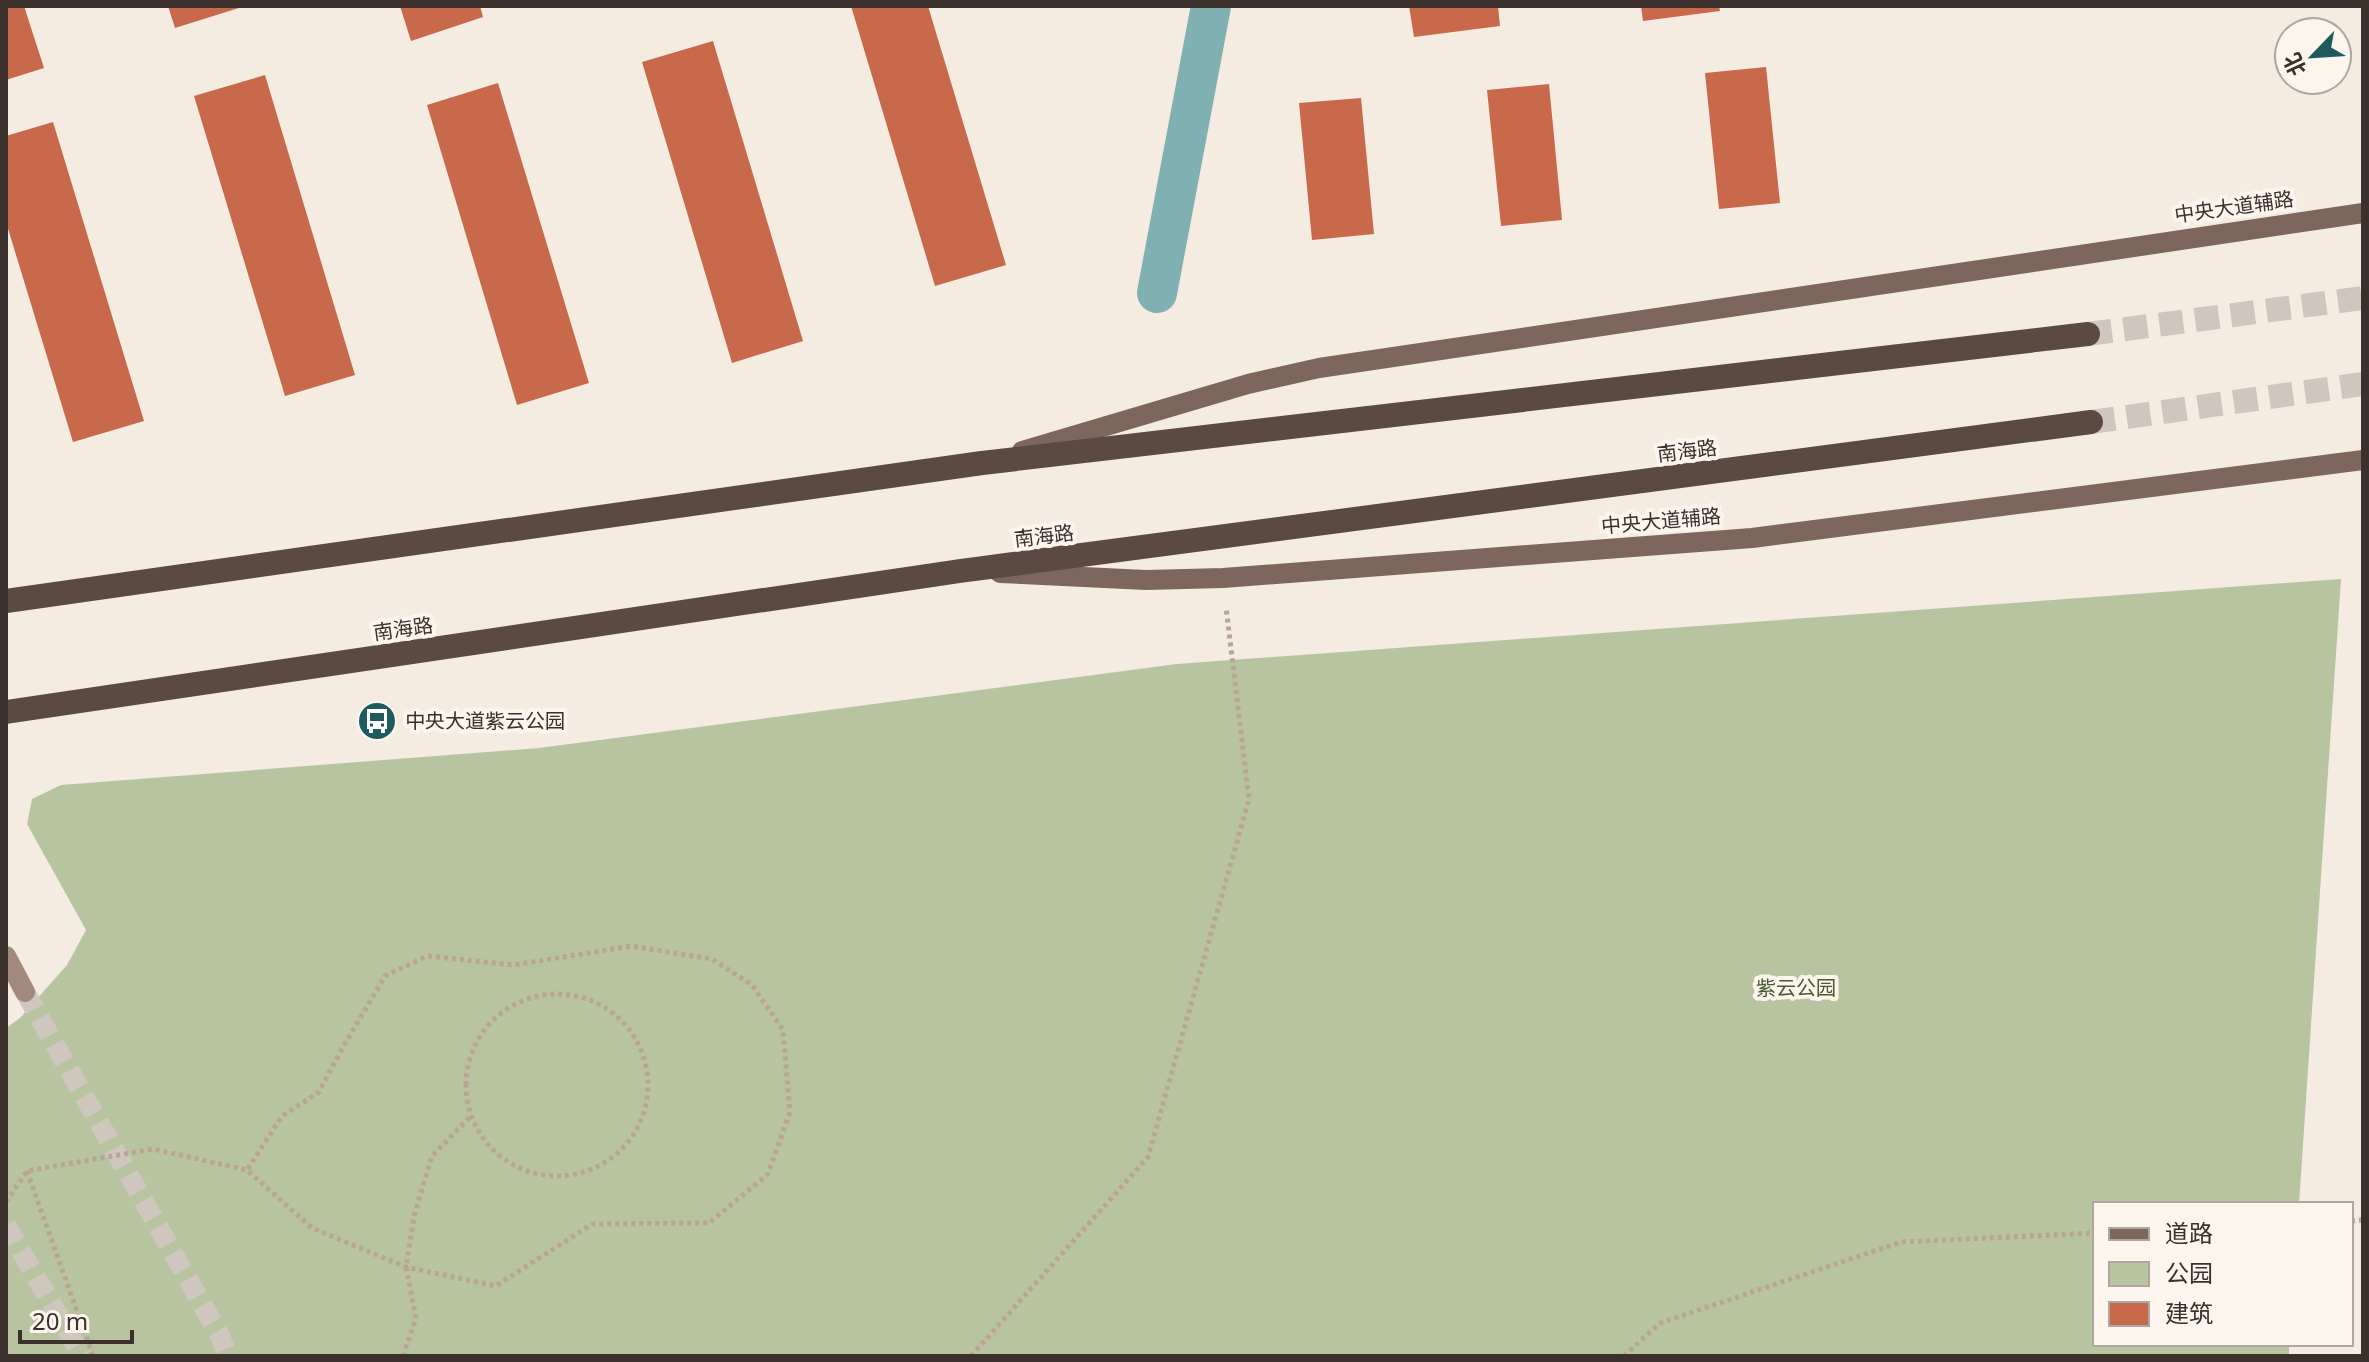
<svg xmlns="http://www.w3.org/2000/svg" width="2369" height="1362" font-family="'Noto Sans','Noto Sans SC',sans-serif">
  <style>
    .green { fill: #b8c4a0 }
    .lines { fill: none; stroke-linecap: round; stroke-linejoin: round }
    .canal { stroke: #7fb0b2; stroke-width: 40 }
    .building { fill: #c8694b }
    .secondary-tunnel { stroke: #cfc6bd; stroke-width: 20; stroke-dasharray: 20 10; stroke-linecap: butt }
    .highway-tunnel { stroke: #cfc6bd; stroke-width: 24; stroke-dasharray: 24 12; stroke-linecap: butt }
    .path { stroke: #b9a596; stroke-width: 5; stroke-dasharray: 4 4; stroke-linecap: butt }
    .secondary { stroke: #a18a7d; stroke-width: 20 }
    .primary { stroke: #7d675c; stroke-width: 20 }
    .highway { stroke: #5c4a42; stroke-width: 24 }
    .labels { text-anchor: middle; stroke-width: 8; stroke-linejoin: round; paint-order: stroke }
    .street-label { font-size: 20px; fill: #3b302b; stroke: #fbf5ee }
    .poi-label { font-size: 20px; fill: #3b302b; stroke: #fbf5ee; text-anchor: start }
    .park-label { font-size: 20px; fill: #4a5a2e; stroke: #fbf5ee }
  </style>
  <rect width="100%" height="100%" fill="#f4ebe1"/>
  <!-- green -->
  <path class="green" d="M2341 579 2299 1204H2095V1344H2289V1356H6V1028L20 1018 67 965 86 930 27 824 32 799 61 785 539 748 1177 664Z"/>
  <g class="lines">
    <!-- canal -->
    <path class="canal" d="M1157 293 1211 6"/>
  </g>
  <!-- building -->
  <path class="building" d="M6 6H24L44 68 6 80Z
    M168 6H242V7L175 28Z
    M400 6H480L483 17 411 41Z
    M851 6H928L1006 265 935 286Z
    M1409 6H1498L1500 26 1414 37Z
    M1641 6H1719L1720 11 1643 21Z
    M713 41 803 341 732 363 642 62Z
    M1766 67 1780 203 1719 209 1705 73Z
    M265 75 355 375 285 396 194 96Z
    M498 83 589 383 517 405 427 105Z
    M1549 84 1562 220 1501 226 1487 90Z
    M1361 98 1374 234 1312 240 1299 103Z
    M53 122 144 421 73 442 6 222V136Z"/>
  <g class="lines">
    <!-- secondary-tunnel -->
    <path class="secondary-tunnel" d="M25 992 219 1334 228 1356
      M6 1225 82 1356"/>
    <!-- highway-tunnel -->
    <path class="highway-tunnel" d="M2088 334 2363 298
      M2091 422 2363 384"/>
    <!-- path -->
    <path class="path" d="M466 1085a91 91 0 1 1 182 0a91 91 0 1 1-182 0Z
      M27 1171 93 1356
      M6 1202 27 1171 153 1149 247 1170 312 1228 406 1267 496 1286 592 1224 709 1223 768 1174 790 1112 783 1030 752 985 712 959 631 946 514 965 427 956 385 976 340 1052 319 1092 282 1116 247 1170
      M2351 1221 2363 1220
      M403 1356 416 1318 406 1267 414 1216 432 1156 471 1116
      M971 1356 1148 1157 1249 799 1226 607
      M1624 1356 1660 1323 1901 1242 2095 1233"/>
    <!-- secondary -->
    <path class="secondary" d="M6 956 25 992"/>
    <!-- primary -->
    <path class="primary" d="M1022 451 1248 384 1319 368 2363 213
      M1000 573 1146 580 1223 578 1752 538 2363 460"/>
    <!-- highway -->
    <path class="highway" d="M6 601 982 463 2088 334
      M6 712 960 571 2091 422"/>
  </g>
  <!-- icons -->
  <defs>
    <g id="bus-disc" transform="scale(2)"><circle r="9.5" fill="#1f5a5e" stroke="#fbf5ee"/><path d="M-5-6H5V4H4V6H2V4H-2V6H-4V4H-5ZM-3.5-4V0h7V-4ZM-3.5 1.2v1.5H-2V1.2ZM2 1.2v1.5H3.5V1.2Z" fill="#fff"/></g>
  </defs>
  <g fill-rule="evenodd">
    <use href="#bus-disc" x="377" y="721"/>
  </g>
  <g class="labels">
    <!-- street labels -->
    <g class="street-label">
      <text transform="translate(2234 207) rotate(-8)" y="7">中央大道辅路</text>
      <text transform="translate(1687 451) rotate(-7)" y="7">南海路</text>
      <text transform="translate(1661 521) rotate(-5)" y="7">中央大道辅路</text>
      <text transform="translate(1044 536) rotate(-7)" y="7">南海路</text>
      <text transform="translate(403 629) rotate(-8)" y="7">南海路</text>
    </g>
    <!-- poi labels -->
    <g class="poi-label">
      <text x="405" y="728">中央大道紫云公园</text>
    </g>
    <!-- park labels -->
    <g class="park-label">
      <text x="1796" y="995">紫云公园</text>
    </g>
  </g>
  <!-- border -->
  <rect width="2369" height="1362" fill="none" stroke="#3b302b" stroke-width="16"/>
  <!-- legend -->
  <rect x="2093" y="1202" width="260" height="144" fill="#fbf5ee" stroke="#aea6a0" stroke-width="2"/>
  <rect x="2109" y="1228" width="40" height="12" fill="#7d675c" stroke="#aea6a0" stroke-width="2"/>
  <text x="2165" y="1242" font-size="24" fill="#3b302b">道路</text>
  <rect x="2109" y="1262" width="40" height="24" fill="#b8c4a0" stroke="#aea6a0" stroke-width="2"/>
  <text x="2165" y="1282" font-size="24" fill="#3b302b">公园</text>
  <rect x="2109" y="1302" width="40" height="24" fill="#c8694b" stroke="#aea6a0" stroke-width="2"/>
  <text x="2165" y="1322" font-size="24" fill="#3b302b">建筑</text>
  <!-- north arrow -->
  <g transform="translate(2313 56) rotate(245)"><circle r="38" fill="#fbf5ee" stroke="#aea6a0" stroke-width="2"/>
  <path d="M0-6L14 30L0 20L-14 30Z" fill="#1f5a5e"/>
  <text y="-12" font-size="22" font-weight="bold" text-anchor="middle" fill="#3b302b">北</text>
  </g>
  <!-- scale -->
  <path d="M20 1330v12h112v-12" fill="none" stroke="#3b302b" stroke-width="4"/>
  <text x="32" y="1330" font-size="24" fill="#3b302b" stroke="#fbf5ee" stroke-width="6" paint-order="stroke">20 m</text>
</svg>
